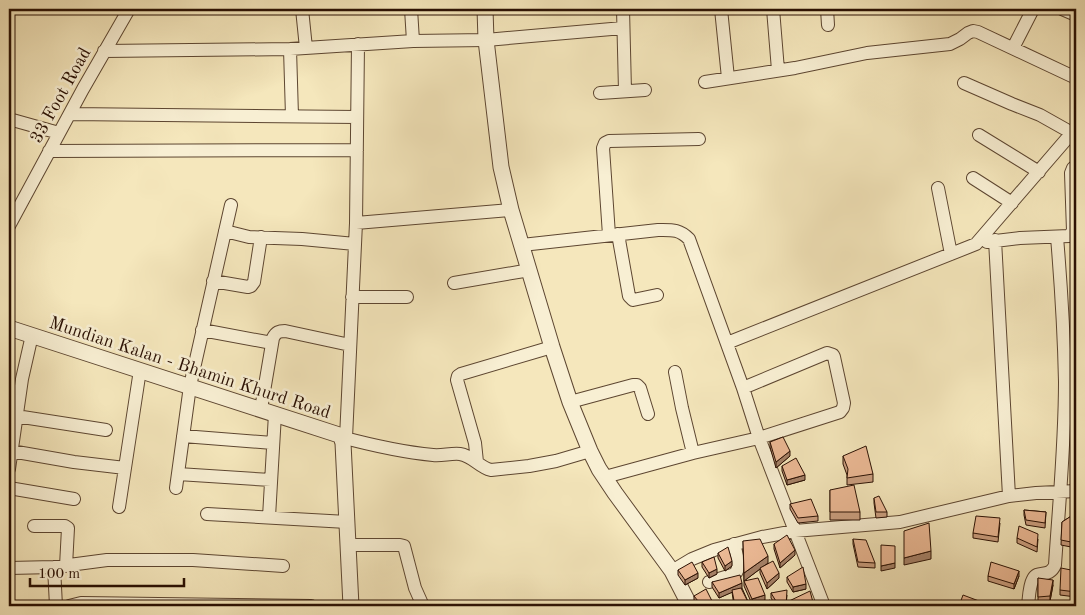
<svg xmlns="http://www.w3.org/2000/svg" width="1085" height="615" font-family="'Old Standard TT',serif">
  <style>
    .lines { fill: none; stroke-linecap: round; stroke-linejoin: round }
    .minor-casing { stroke: #5d4631; stroke-width: 14 }
    .tertiary-casing { stroke: #5d4631; stroke-width: 17 }
    .minor { stroke: #f8efd3; stroke-width: 12 }
    .tertiary { stroke: #f8efd3; stroke-width: 15 }
    .wall { fill: #cca081; stroke: #2a1003 }
    .shaded-wall { fill: #a68269; stroke: #2a1003 }
    .building { fill: #edba96; stroke: #2a1003 }
    .labels { text-anchor: middle; stroke-width: 5; stroke-linejoin: round; paint-order: stroke }
    .street-label { font-size: 18px; fill: #2a1003; stroke: #f8efd3 }
  </style>
  <rect width="100%" height="100%" fill="#f5e7bc"/>
  <filter id="stains"><feTurbulence type="fractalNoise" baseFrequency=".004" numOctaves="4"/><feColorMatrix values="0 0 0 0 .2 0 0 0 0 .09 0 0 0 0 .02 0 0 0 .5 -.17"/></filter>
  <radialGradient id="worn" r=".72"><stop offset=".6" stop-color="#630" stop-opacity="0"/><stop offset="1" stop-color="#630" stop-opacity=".3"/></radialGradient>
  <g class="lines">
    <!-- minor casing -->
    <g class="minor-casing">
      <path id="minor" d="M302 9 306 48
        M411 9 413 41
        M623 9 625 91
        M721 9 728 78
        M773 9 778 70
        M827 9 828 25
        M1062 9 1076 15
        M1013 48 1033 9
        M290 49 292 116
        M104 51 290 49 413 41 486 40 623 28
        M705 82 795 68 867 53 950 44 960 39 968 33 973 31 978 32 1076 78
        M964 83 1012 104 1040 115 1072 133
        M600 93 645 90
        M70 114 357 117
        M9 119 59 133
        M979 135 1039 172
        M49 151 357 150
        M973 178 1012 203
        M938 188 951 254
        M356 223 358 44
        M9 226 83 89 129 9
        M225 231 249 237 302 239 355 244
        M618 234 629 296 633 300 657 295
        M609 235 603 148 605 143 609 141 699 139
        M995 240 1009 496
        M987 242 1020 238 1069 236 1073 231 1071 173 1073 168 1076 166
        M522 245 658 230C672 230 679 229 689 239L743 388 759 438 824 606
        M213 281 248 287 251 286 254 282 261 237
        M454 283 530 270
        M352 297H407
        M202 330 272 343
        M727 343 976 244 1076 128
        M675 372 682 408 693 453
        M570 402 633 385H637L640 388 648 414
        M261 409 273 338C276 332 279 331 285 331L350 345
        M16 416 106 430
        M183 436 273 443
        M341 437C371 445 401 452 433 455 442 456 451 453 460 454 473 456 479 467 491 470L529 466 556 461 590 451
        M346 438 356 223 511 210
        M11 451 74 462 125 468
        M477 462 475 443 457 380 458 376 461 374 552 347
        M9 469 22 379 32 335
        M178 474 271 480
        M605 477 693 453 759 438 840 412 843 408 844 403 834 357 833 355 827 353 743 388
        M9 488 74 499
        M176 488 190 386 231 205
        M119 507 140 370
        M207 514 347 522
        M269 517 275 414
        M34 526H65L68 528 66 566
        M348 545H400L404 546 415 588 423 606
        M54 567 56 606
        M9 568 54 567 107 560H193L283 566
        M672 571 692 559 714 550 762 537 795 531 900 522 1009 496 1036 493 1076 491
        M709 582 735 574C742 566 736 554 734 544
        M69 606 81 603 311 606
        M1028 606C1029 598 1029 586 1033 579 1038 569 1049 579 1055 565 1059 504 1065 443 1065 382 1064 333 1061 285 1057 237"/>
    </g>
    <!-- tertiary casing -->
    <g class="tertiary-casing">
      <path id="tertiary" d="M485 9 486 40 501 167 511 210 552 347 570 402 590 451 599 469 615 493 672 571 690 606
        M9 328 339 435 341 437 343 443 351 606"/>
    </g>
    <!-- minor -->
    <use href="#minor" class="minor"/>
    <!-- tertiary -->
    <use href="#tertiary" class="tertiary"/>
  </g>
  <!-- wall -->
  <path class="wall" d="M770 442 790 456 776 468 770 447Z
    M843 456 873 474V482L847 485V475L843 464Z
    M782 466 805 480 787 485 782 471Z
    M830 490 860 512V520H830Z
    M874 498 887 512V517L876 518 874 503Z
    M790 504 818 516V521L798 523 790 509Z
    M1024 510 1046 512 1045 528 1026 525 1024 515Z
    M1076 513V548L1061 545 1062 522Z
    M1000 523 998 542 973 538V533Z
    M1017 538 1038 539 1037 552 1017 543Z
    M853 539 875 563V568L858 567 853 544Z
    M743 541 768 563 766 565 779 578 767 589 760 573V569L744 581Z
    M774 544 795 555 780 568 774 549Z
    M718 553 732 566 725 571 718 558Z
    M702 562 717 574 709 578 702 567Z
    M678 570 698 578 685 585 678 575Z
    M1076 571V597L1060 595V590Z
    M988 576H1019L1014 589 988 581Z
    M787 577 806 589 793 592 787 582Z
    M1038 578 1053 585 1050 601 1038 602Z
    M744 581 765 600 752 604 744 586Z
    M712 582 742 588 750 606H734L732 592 719 598 712 587Z
    M771 593 787 595 786 606H776L771 598Z
    M694 596 713 606H698L694 601Z"/>
  <!-- shaded-wall -->
  <path class="shaded-wall" d="M790 451V456L776 468V462Z
    M805 475V480L787 485V480Z
    M795 550V555L780 568V563Z
    M931 551V559L904 565V558Z
    M768 556V563L744 581V573Z
    M732 561V566L725 571V566Z
    M895 563V568L881 571V566Z
    M717 569V574L709 578V573Z
    M1019 571V576L1014 589V584Z
    M698 573V578L685 585V580Z
    M779 573V578L767 589V583Z
    M1053 580V585L1050 601V596Z
    M742 583V588L719 598V593Z
    M806 584V589L793 592V587Z
    M765 595V600L752 604V599Z
    M713 603V606H704Z"/>
  <!-- building -->
  <path class="building" d="M783 437 790 451 776 462 770 442Z
    M866 446 873 474 847 478 848 469 843 456Z
    M796 458 805 475 787 480 782 466Z
    M854 485 860 512H830V490Z
    M879 496 887 512H876L874 498Z
    M811 499 818 516 798 518 790 504Z
    M1024 510 1046 512 1045 523 1026 520Z
    M1076 513V543L1061 540 1062 522Z
    M976 516 1000 518 998 537 973 533Z
    M929 523 931 551 904 558V531Z
    M1019 526 1038 534 1037 547 1017 538Z
    M787 535 795 550 780 563 774 544Z
    M760 539 768 556 744 573 743 541Z
    M853 539 866 540 875 563 858 562Z
    M881 545 895 546V563L881 566Z
    M728 547 732 561 725 566 718 553Z
    M714 557 717 569 709 573 702 562Z
    M773 561 779 573 767 583 760 568Z
    M692 562 698 573 685 580 678 570Z
    M991 562 1019 571 1014 584 988 576Z
    M803 567 806 584 793 587 787 577Z
    M1061 568 1076 571V592L1060 590Z
    M740 575 742 583 719 593 712 582Z
    M758 578 765 595 752 599 744 581Z
    M1038 578 1053 580 1050 596 1038 597Z
    M741 588 750 606H735L732 590Z
    M706 589 713 603 704 606H702L694 596Z
    M787 590 786 606H779L771 593Z
    M810 591 814 606H789L787 602Z
    M963 595 979 601 977 606H959Z
    M770 600 772 606H758V604Z"/>
  <g class="labels">
    <!-- street labels -->
    <g class="street-label">
      <text transform="translate(60 95) rotate(-61)" y="6">33 Foot Road</text>
      <text transform="translate(190 367) rotate(18)" y="6">Mundian Kalan - Bhamin Khurd Road</text>
    </g>
  </g>
  <!-- margin -->
  <rect width="1085" height="615" fill="none" stroke="#f5e7bc" stroke-width="30"/>
  <rect x="10" y="10" width="1065" height="595" fill="none" stroke="#2a1003" stroke-width="2.5"/>
  <rect x="15" y="15" width="1055" height="585" fill="none" stroke="#2a1003"/>
  <!-- scale -->
  <path d="M30 578v8h154v-8" fill="none" stroke="#2a1003" stroke-width="2.5"/>
  <text x="38" y="578" font-size="15" fill="#2a1003" stroke="#f8efd3" stroke-width="4" paint-order="stroke">100 m</text>
  <rect width="100%" height="100%" filter="url(#stains)"/>
  <rect width="100%" height="100%" fill="url(#worn)"/>
</svg>
